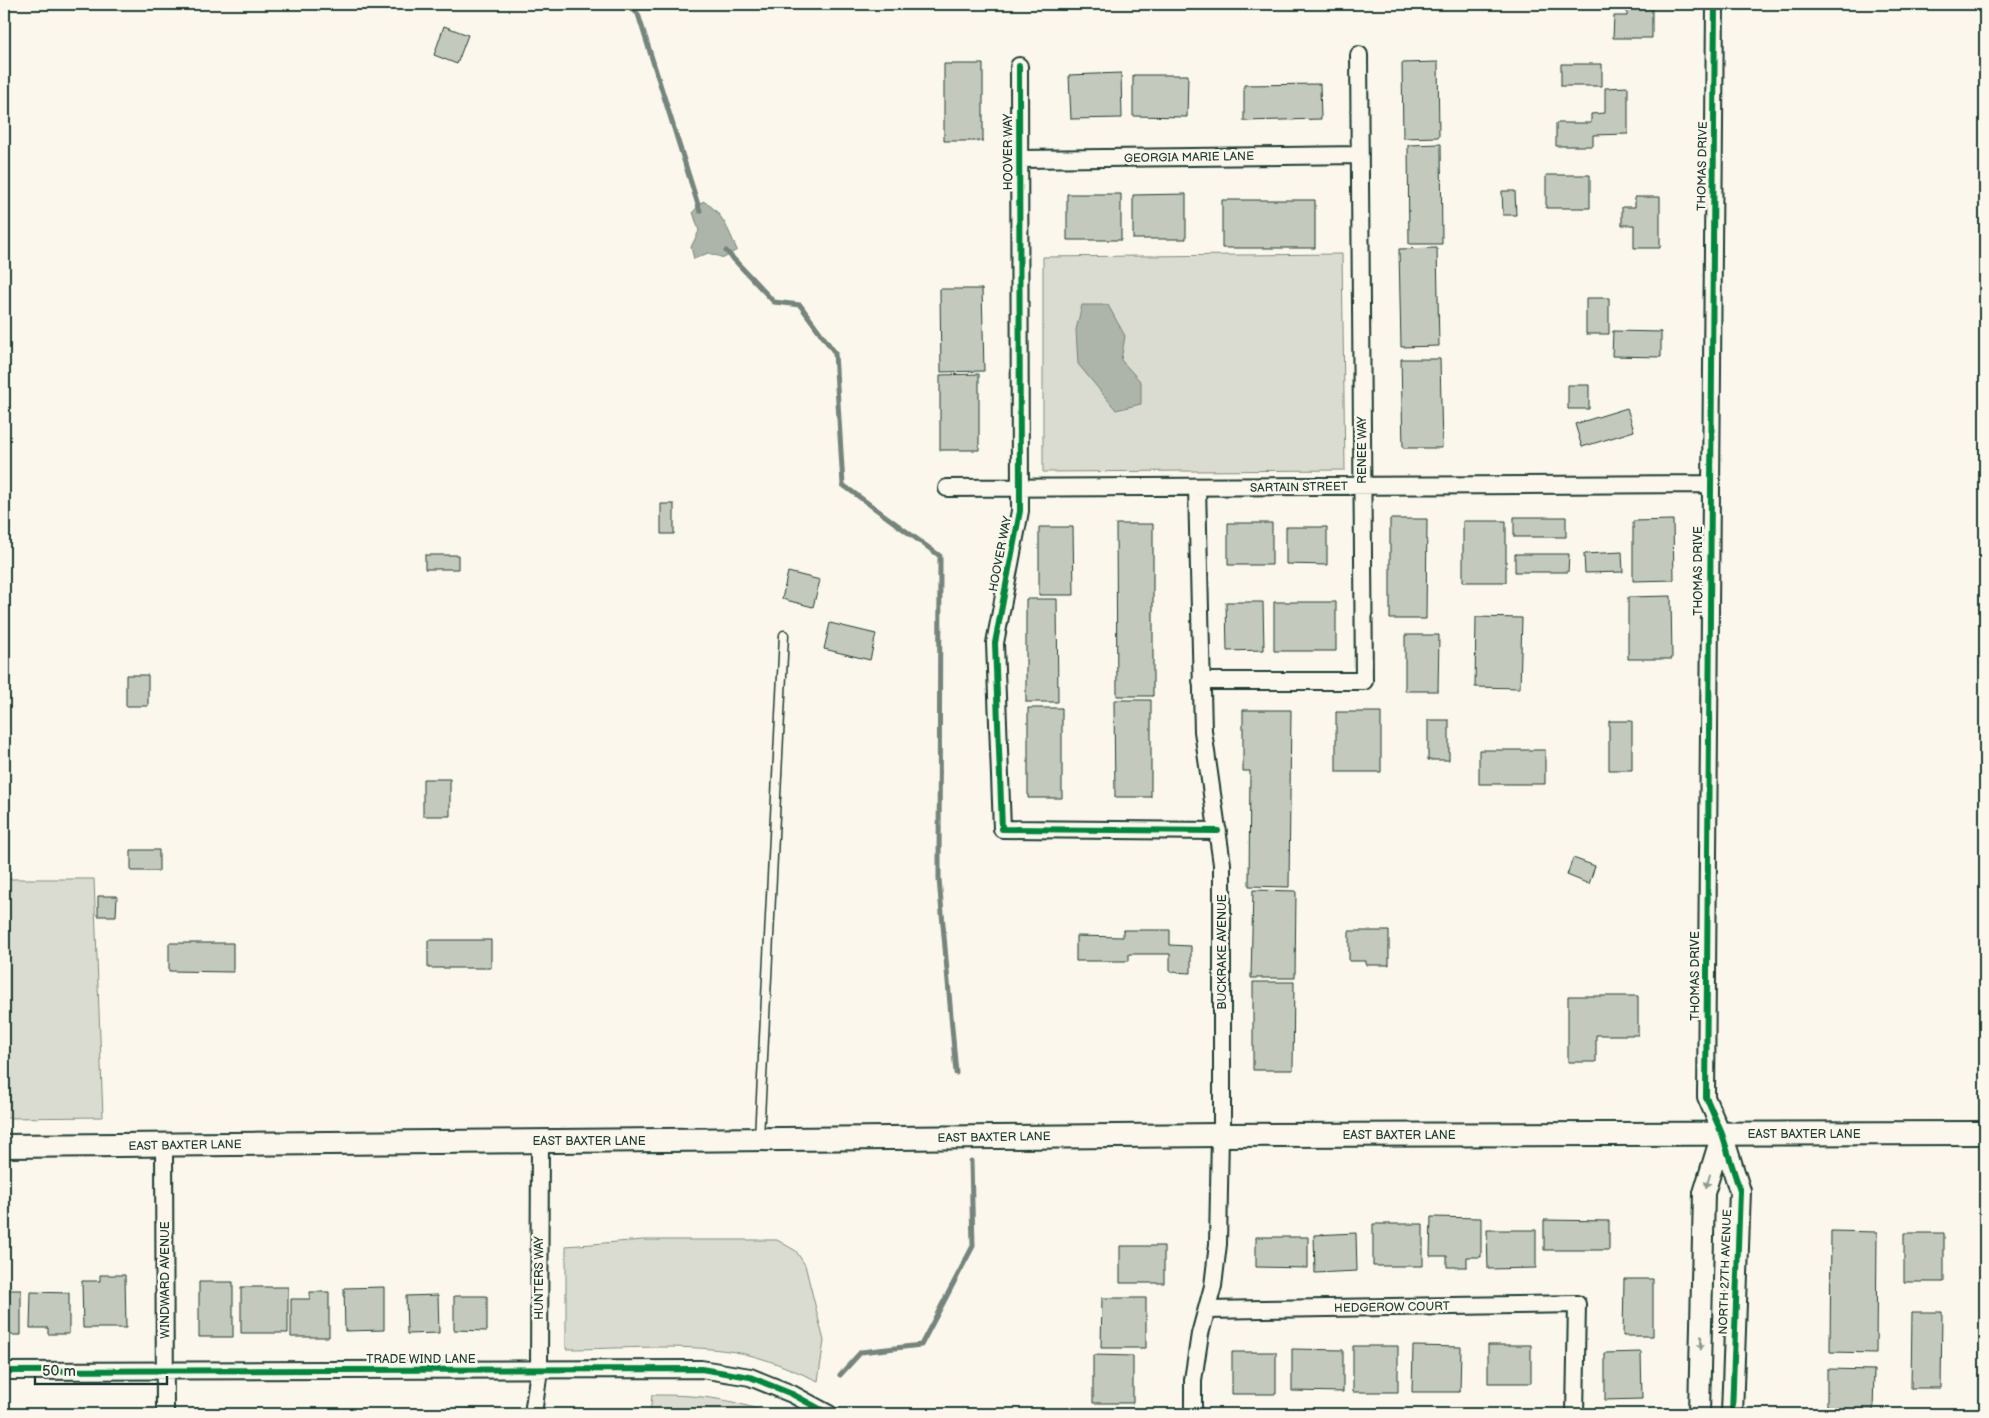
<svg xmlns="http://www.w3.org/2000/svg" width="1989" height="1418" font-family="'Balsamiq Sans',sans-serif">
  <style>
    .green { fill: #dbdcd1; stroke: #7d8c82 }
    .water { fill: #adb4aa; stroke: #74847b }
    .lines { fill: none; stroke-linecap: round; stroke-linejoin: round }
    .stream { stroke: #74847b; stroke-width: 5 }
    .building { fill: #c4c9be; stroke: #1f3d34 }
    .service-casing { stroke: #1f3d34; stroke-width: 11 }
    .minor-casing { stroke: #1f3d34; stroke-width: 20 }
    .tertiary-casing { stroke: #1f3d34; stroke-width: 24 }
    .secondary-casing { stroke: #1f3d34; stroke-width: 26 }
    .service { stroke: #fbf7ec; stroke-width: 8 }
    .minor { stroke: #fbf7ec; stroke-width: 16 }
    .tertiary { stroke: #fbf7ec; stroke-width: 20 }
    .secondary { stroke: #fbf7ec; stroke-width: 22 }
    .cycleway-casing { stroke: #fbf7ec; stroke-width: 9 }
    .cycleway { stroke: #00873e; stroke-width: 6 }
    .oneway { fill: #8d9a90 }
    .labels { text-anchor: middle; stroke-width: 5; stroke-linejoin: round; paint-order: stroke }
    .street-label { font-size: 12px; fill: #1f3d34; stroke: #fbf7ec }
  </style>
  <rect width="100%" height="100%" fill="#fbf7ec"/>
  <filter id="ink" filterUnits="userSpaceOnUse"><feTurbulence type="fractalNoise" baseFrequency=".02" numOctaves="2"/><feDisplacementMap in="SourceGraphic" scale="10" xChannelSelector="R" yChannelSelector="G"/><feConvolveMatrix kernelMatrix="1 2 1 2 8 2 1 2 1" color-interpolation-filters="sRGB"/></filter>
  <g filter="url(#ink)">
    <!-- green -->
    <path class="green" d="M1342 254 1345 470 1043 472V257Z
      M4 879H94L103 1117 4 1118Z
      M643 1240H777L796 1251 805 1265 824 1341 818 1381C791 1369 764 1357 735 1352 680 1343 622 1349 566 1349V1246Z
      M652 1395C695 1395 729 1397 769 1414H650Z"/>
    <!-- water -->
    <path class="water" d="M703 201C722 211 729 231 737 250L724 258 708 253 694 259 691 247 699 231 693 212Z
      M1082 305H1108L1125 336 1121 360 1141 382V404L1116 410 1078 364 1076 330Z"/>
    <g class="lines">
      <!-- stream -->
      <path class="stream" d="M627 4 638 14 700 211
        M1978 4 1985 17
        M726 251 774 302 800 305 835 353 843 485 940 556 939 879 956 1073
        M840 1375 861 1352 921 1345 973 1246 971 1161"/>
    </g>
    <!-- building -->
    <path class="building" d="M1627 4H1652V38H1613L1614 16H1627Z
      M444 26 468 35 457 64 434 55Z
      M1438 62 1439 137 1403 138 1402 63Z
      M944 64H983V141H944Z
      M1561 64H1602V86H1561Z
      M1121 73 1122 118 1071 119 1069 75Z
      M1133 75H1188L1187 117 1133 116Z
      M1320 84 1321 119 1244 121V85Z
      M1628 87V134L1593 135V146H1556V123H1591V114L1605 113V88Z
      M1441 144 1442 244H1409L1408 145Z
      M1546 175H1590V208H1546Z
      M1502 191H1515L1516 215H1503Z
      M1067 194H1121V240H1067Z
      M1186 194V239H1133V195Z
      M1635 197H1660V248H1634V225H1622V207H1635Z
      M1222 200H1315V248H1222Z
      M1437 248 1439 346 1401 347 1399 249Z
      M940 289H982L984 371 941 372Z
      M1586 298H1609V334H1586Z
      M1613 331 1661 332V357L1612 356Z
      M1401 359H1440L1442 448H1403Z
      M979 374V450H940V375Z
      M1568 385H1589V409H1568Z
      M1627 408 1634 431 1582 447 1575 424Z
      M661 504H674V534H661Z
      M1514 517H1566V537H1514Z
      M1390 519H1427L1426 619H1390Z
      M1673 520 1674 580 1633 581V521Z
      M1463 521H1506V582H1463Z
      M1228 523H1272V565H1228Z
      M1116 524H1153V696H1117Z
      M1039 527H1073L1074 595H1039Z
      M1286 527H1327V565L1286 564Z
      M1622 552 1623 572 1585 573 1584 554Z
      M1515 554H1569L1568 572H1515Z
      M425 555H458V569H425Z
      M788 572 820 580 813 607 782 599Z
      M1671 596 1672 659H1628V597Z
      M1026 599H1057L1058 702H1026Z
      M1226 602H1263L1264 650 1227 651Z
      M1274 602H1336V651H1274Z
      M1476 617 1522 618 1520 688 1475 687Z
      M830 623 876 634 870 660 824 649Z
      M1405 635H1439L1438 691H1405Z
      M126 675H148V706H126Z
      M1114 700H1151V797H1115Z
      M1028 708H1062V798H1028Z
      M1243 710H1291L1289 887 1249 886 1250 771H1243Z
      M1336 712H1381V772H1336Z
      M1428 720H1449V760H1428Z
      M1609 721H1632V770H1609Z
      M1479 750H1545V784H1479Z
      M423 779H450V816H423Z
      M131 850H159V871H131Z
      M1573 858 1595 866 1589 884 1567 875Z
      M1253 890 1296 891 1295 978H1251Z
      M98 896H117L116 916H98Z
      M1123 930H1170V945L1191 946V973L1170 972V954H1129V961H1076V936L1123 937Z
      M1349 931H1389V965H1366V961H1349Z
      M428 940H491V968H428Z
      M169 943H233V972L169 971Z
      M1253 982H1294L1293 1070H1253Z
      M1568 996H1638V1035H1596V1062H1568Z
      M1431 1217 1481 1218V1257H1467V1267H1447V1256H1430Z
      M1544 1220 1609 1221V1250H1544Z
      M1373 1224H1423V1266H1373Z
      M1487 1230H1536V1268L1488 1269Z
      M1831 1231 1877 1232 1876 1353 1830 1352Z
      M1356 1233 1357 1271 1315 1273 1314 1235Z
      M1904 1233H1944V1282H1904Z
      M1256 1237H1308V1268L1256 1267Z
      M1120 1246H1164V1283H1120Z
      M100 1275H125L126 1328H83L82 1281H100Z
      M1624 1279H1653V1336H1623Z
      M199 1282H233V1337H199Z
      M241 1287H288V1333H241Z
      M384 1287V1330L345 1331 344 1288Z
      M4 1290H21V1335H4Z
      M31 1292 69 1293V1334H48V1328H30Z
      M310 1292H329V1337H291V1299H310Z
      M438 1295 439 1333 407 1334 406 1296Z
      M454 1296H487V1331L454 1330Z
      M1102 1298H1146V1348H1101Z
      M1912 1312H1942L1941 1388H1911Z
      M1488 1345H1531V1383H1488Z
      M1353 1346H1398V1392H1353Z
      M1413 1346 1461 1347 1460 1392H1412Z
      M1292 1349 1343 1350V1392L1292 1391Z
      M1232 1352H1276V1394H1232Z
      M1641 1352 1642 1399 1605 1400V1353Z
      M1093 1355 1133 1356V1403H1093Z
      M1827 1369 1874 1370 1873 1414H1827Z
      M476 1409V1414H434V1410Z
      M1135 1409V1414H1094V1410Z
      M238 1410H274V1414H238Z
      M113 1411V1414H77V1412Z
      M286 1412H323V1414H286Z"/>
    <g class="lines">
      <!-- service casing -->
      <g class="service-casing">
        <path id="service" d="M759 1138 784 635"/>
      </g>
      <!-- minor casing -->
      <g class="minor-casing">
        <path id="minor" d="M1715 4 1706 1097 1722 1134
          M1019 66 1020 511 995 643 1002 829 1218 831
          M1019 159 1360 155
          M947 488 1710 484
          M1201 681H1364L1359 55
          M164 1146 165 1414
          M1207 1310 1577 1304 1575 1414
          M4 1371 701 1369 750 1377 792 1394 829 1414
          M533 1414 539 1370 540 1141
          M1193 1414V1380L1200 1334 1213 1286 1218 1244 1220 1135 1222 1129V864L1203 731 1197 488"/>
      </g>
      <!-- tertiary casing -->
      <g class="tertiary-casing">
        <path id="tertiary" d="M1722 1134 1740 1191 1732 1414
          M1699 1414 1704 1193 1722 1134"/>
      </g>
      <!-- secondary casing -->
      <g class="secondary-casing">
        <path id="secondary" d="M4 1146 1220 1135 1985 1133"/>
      </g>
      <!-- service -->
      <use href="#service" class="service"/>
      <!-- minor -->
      <use href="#minor" class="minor"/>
      <!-- tertiary -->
      <use href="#tertiary" class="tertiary"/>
      <!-- secondary -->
      <use href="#secondary" class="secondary"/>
      <!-- cycleway casing -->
      <g class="cycleway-casing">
        <path id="cycleway" d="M1715 4 1706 1097 1722 1134 1740 1191 1732 1414
          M1019 66 1020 511 995 643 1002 829 1218 831
          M4 1371 701 1369 750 1377 792 1394 829 1414"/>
      </g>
      <!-- cycleway -->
      <use href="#cycleway" class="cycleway"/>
    </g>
    <!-- one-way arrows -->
    <defs><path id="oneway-solid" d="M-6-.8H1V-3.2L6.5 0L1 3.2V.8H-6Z" transform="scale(1.25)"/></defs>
    <g class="oneway">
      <use href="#oneway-solid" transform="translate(1708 1181) rotate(107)"/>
      <use href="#oneway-solid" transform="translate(1701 1343) rotate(91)"/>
    </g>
  </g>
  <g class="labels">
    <!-- street labels -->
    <g class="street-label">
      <text transform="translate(1008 152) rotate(-90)" y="4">HOOVER WAY</text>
      <text transform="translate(1189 157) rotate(-1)" y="4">GEORGIA MARIE LANE</text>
      <text transform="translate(1702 166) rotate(-89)" y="4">THOMAS DRIVE</text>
      <text transform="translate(1362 450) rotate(-90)" y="4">RENEE WAY</text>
      <text transform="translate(1299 487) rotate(-1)" y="4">SARTAIN STREET</text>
      <text transform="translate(1000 554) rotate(-79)" y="4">HOOVER WAY</text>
      <text transform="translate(1698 571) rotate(-90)" y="4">THOMAS DRIVE</text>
      <text transform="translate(1222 952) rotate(-90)" y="4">BUCKRAKE AVENUE</text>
      <text transform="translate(1695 976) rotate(-90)" y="4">THOMAS DRIVE</text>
      <text x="1804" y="1138">EAST BAXTER LANE</text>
      <text x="1399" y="1139">EAST BAXTER LANE</text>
      <text transform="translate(994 1137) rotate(-1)" y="4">EAST BAXTER LANE</text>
      <text x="589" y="1145">EAST BAXTER LANE</text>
      <text transform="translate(185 1145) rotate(-1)" y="4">EAST BAXTER LANE</text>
      <text transform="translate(1725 1272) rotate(-88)" y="4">NORTH 27TH AVENUE</text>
      <text transform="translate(539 1278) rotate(-90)" y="4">HUNTERS WAY</text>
      <text transform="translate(165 1280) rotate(-90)" y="4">WINDWARD AVENUE</text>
      <text transform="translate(1392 1307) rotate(-1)" y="4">HEDGEROW COURT</text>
      <text x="421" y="1363">TRADE WIND LANE</text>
    </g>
  </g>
  <!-- margin -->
  <rect width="1989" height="1418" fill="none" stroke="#fbf7ec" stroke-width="20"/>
  <rect x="10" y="10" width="1969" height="1398" fill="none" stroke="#1f3d34" stroke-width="2" filter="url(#ink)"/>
  <!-- scale -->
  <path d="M35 1376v8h132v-8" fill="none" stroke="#1f3d34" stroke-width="2.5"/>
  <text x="42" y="1376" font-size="15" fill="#1f3d34" stroke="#fbf7ec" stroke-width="4" paint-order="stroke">50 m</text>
</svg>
